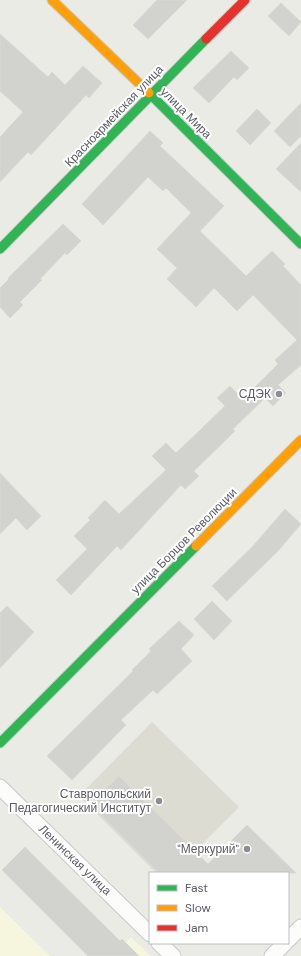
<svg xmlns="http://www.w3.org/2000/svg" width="301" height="956" font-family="'DM Sans',sans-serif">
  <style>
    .commercial { fill: #f5f6dd }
    .education { fill: #dcdcd3 }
    .building { fill: #d2d2ce; stroke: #dadad4 }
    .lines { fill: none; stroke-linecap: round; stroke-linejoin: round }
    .street-casing { stroke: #c9c9c9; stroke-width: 17 }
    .fast-casing { stroke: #c8c9c9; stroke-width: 11 }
    .slow-casing { stroke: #c8c9c9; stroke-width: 11 }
    .jam-casing { stroke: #c8c9c9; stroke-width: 11 }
    .street { stroke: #fcfcfb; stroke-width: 15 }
    .fast { stroke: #30b455; stroke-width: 9 }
    .slow { stroke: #ff9f0a; stroke-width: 9 }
    .jam { stroke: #e5322d; stroke-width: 9 }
    .poi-dot { fill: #8d8e91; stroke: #fff; stroke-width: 1.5 }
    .labels { text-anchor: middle; stroke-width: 4; stroke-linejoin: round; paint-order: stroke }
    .street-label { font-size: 12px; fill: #5b5c64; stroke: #fff }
    .poi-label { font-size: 12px; fill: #5b5c64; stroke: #fff; text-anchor: end }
  </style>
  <rect width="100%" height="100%" fill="#ebebe5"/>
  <!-- commercial -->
  <path class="commercial" d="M0 907 50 956H0Z
    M131 937 151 956H112Z"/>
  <!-- education -->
  <path class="education" d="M152 722 239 807 174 873H156L79 796Z"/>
  <!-- building -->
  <path class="building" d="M157 0H187L148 39 133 25Z
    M281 3 301 22 289 36 268 16Z
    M0 34 48 77 52 72 65 85 83 66 102 83 89 98 86 95 31 155 28 152 0 182V137L23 112 0 91Z
    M231 51 249 68 237 80 234 77 209 103 193 88Z
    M301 103V136L290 147 274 131Z
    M257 109 271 123 250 145 236 131Z
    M150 131 163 143 160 146 224 206 200 231 246 276 272 251 285 264 283 266 301 285V365L278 385 286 393 273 406 265 398 233 429 235 431 194 471 199 476 185 489 181 485 121 550 117 546 71 595 56 580 87 549 74 536 90 520 88 518 105 500 119 514 166 470 152 456 166 443 176 453 225 406 217 398 230 386 243 399 278 364 275 360 297 340 253 295 237 311 214 288 196 307 167 279 177 268 157 249 191 213 166 188 163 191 148 177 103 225 82 204Z
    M301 143V192L276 169Z
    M63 224 81 241 67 255 65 253 40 279 42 280 20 302 23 305 10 318 0 307V288L9 279 8 278Z
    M0 473 41 516 27 530 16 518 0 534Z
    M285 509 301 524 279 550 227 601 212 586 252 547Z
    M212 601 232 621 214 640 194 619Z
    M7 606 34 632 0 668V613Z
    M179 621 194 635 181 649 192 661 157 694 153 690 121 720 126 725 72 780 47 756 133 671 132 670 151 651 149 649Z
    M119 776 208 864 247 825 296 873H159L90 804Z
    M25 847 120 941 122 939 139 956H88L2 870Z"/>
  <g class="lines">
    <!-- street casing -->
    <g class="street-casing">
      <path id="street" d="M0 787 150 934
        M288 940 301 927
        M159 943 173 956
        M272 956 285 943"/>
    </g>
    <!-- fast casing -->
    <g class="fast-casing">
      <path id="fast" d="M149 93 301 244
        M0 249 206 39
        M0 743 196 546"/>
    </g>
    <!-- slow casing -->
    <g class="slow-casing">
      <path id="slow" d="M52 0 149 93
        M196 546 301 440"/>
    </g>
    <!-- jam casing -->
    <g class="jam-casing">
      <path id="jam" d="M206 39 245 0"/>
    </g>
    <!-- street -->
    <use href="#street" class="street"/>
    <!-- fast -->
    <use href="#fast" class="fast"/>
    <!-- slow -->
    <use href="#slow" class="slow"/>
    <!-- jam -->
    <use href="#jam" class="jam"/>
  </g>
  <!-- markers -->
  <g class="poi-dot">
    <circle cx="279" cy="394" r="4"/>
    <circle cx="159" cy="801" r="4"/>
    <circle cx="247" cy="849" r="4"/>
  </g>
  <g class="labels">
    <!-- street labels -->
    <g class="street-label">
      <text transform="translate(186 113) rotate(45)" y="4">улица Мира</text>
      <text transform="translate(114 116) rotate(-46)" y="4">Красноармейская улица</text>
      <text transform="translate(184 541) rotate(-45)" y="4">улица Борцов Революции</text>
      <text transform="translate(75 860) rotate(44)" y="4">Ленинская улица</text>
    </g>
    <!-- poi labels -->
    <g class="poi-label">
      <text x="271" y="398">СДЭК</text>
      <text x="151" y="798">Ставропольский<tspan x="151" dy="14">Педагогический Институт</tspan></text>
      <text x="239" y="853">"Меркурий"</text>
    </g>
  </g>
  <!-- legend -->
  <rect x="149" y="872" width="140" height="72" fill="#ffffff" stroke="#bdbec1"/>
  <rect x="157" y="885" width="20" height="6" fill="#30b455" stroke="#bdbec1"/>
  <text x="185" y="892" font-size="12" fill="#5b5c64">Fast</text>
  <rect x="157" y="905" width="20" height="6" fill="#ff9f0a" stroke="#bdbec1"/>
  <text x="185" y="912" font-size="12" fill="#5b5c64">Slow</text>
  <rect x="157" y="925" width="20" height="6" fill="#e5322d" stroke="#bdbec1"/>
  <text x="185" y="932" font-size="12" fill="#5b5c64">Jam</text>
</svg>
